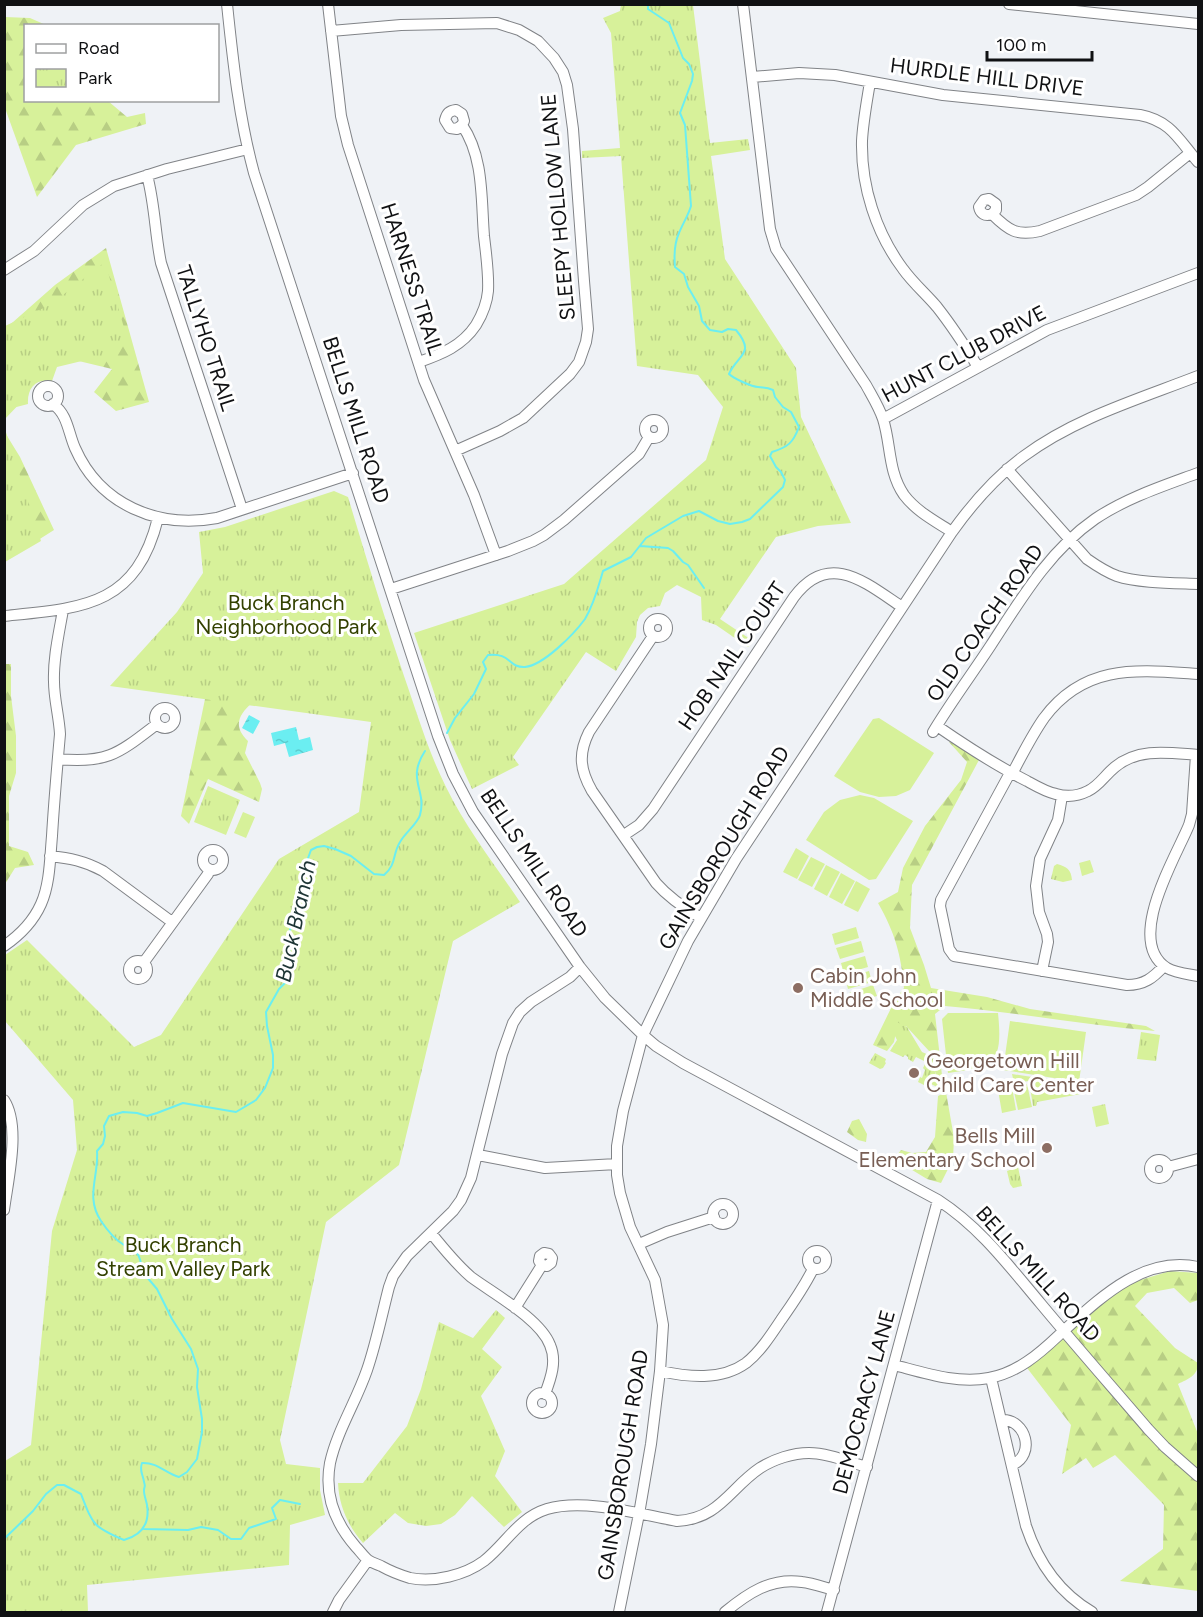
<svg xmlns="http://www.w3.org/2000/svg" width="1203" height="1617" font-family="Figtree,sans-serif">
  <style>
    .grass { fill: #d7f19a }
    .forest { fill: url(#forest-firs) }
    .park { fill: url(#park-tufts) }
    .water { fill: url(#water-ripples) }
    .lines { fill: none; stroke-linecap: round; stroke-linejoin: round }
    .stream { stroke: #6beef1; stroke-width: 2 }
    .minor-casing { stroke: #808387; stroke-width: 12 }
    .minor { stroke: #fff; stroke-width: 10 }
    .education-dot { fill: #8d6e63; stroke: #fff; stroke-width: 2 }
    .labels { text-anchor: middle; stroke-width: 6; stroke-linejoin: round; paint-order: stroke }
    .street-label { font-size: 21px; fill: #101113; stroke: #fff }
    .park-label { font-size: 21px; fill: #334100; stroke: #fff }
    .education-label { font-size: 21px; fill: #785e54; stroke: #fff; text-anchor: start }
    .water-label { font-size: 22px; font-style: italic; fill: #1e3535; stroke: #fff }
  </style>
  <defs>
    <pattern id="forest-firs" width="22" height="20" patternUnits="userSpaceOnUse" patternTransform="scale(1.5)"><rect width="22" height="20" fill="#d7f19a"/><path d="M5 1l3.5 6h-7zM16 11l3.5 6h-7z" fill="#b8ce84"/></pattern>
    <pattern id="park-tufts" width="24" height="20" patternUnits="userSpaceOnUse" patternTransform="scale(1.5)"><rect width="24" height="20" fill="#d7f19a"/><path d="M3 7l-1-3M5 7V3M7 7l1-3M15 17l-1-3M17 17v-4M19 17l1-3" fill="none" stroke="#b8ce84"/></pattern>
    <pattern id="water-ripples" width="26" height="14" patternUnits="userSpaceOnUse" patternTransform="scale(1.5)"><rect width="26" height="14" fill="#6beef1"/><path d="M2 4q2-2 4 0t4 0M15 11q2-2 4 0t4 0" fill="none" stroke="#5ccbce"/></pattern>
  </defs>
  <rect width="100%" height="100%" fill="#eff2f6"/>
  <!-- grass -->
  <path class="grass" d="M879 718 934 753 910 790 896 796 879 797 860 792 834 776 873 719Z
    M860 795 874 798 913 821 876 879 869 880 806 840 824 812 840 800Z
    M243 812 255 817 246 838 234 833Z
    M796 848 809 856 797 879 783 872Z
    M811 857 825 864 812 887 798 880Z
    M826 865 840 872 827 896 814 889Z
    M841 873 855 881 842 904 829 897Z
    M856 881 870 889 858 912 844 905Z
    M856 927 859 938 835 945 832 934Z
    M861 941 864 952 840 959 836 948Z
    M865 956 868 967 844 974 841 963Z
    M869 971 872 982 848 989 845 978Z
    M873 985 877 996 853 1003 849 993Z
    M948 1013H998C1003 1063 995 1066 948 1073L942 1019Z
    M1010 1021 1086 1032 1079 1082 1003 1070Z
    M1027 1084 1032 1107 1018 1110 1013 1087Z
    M1012 1087 1016 1110 1002 1113 998 1090Z"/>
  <!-- forest -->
  <path class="forest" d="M5 17 30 18 46 25 26 26V100L108 101 127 117 145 113 146 124 76 145 37 197 5 108Z
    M106 248 149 402 116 411 94 392 112 369 62 357 31 381 24 399 5 419 4 330 55 285Z
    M4 431 20 457 54 530 5 561Z
    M4 664H11V696L16 736V773L9 796V846L28 852 34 865 15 868 5 884Z
    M167 674 252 703C238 715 233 727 248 741L245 753 260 783 262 789 259 802 208 779 189 824 181 816 205 699Z
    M949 742 954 743 979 760 912 885 910 928 924 965 931 988 987 997 1030 1009 1146 1026 1155 1031C1084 1025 1015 1012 945 1006L935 1014 943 1084 939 1085 929 1051 906 1026 896 1032 894 1042 887 1051 873 1045 895 1000 904 988C901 954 895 933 878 903L898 892 903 868 925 826 961 780 967 762Z
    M946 1092 954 1138 953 1159 941 1183 927 1179 894 1159 901 1150 912 1153 926 1152 935 1137 938 1096Z
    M859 1119 867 1134 866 1142 858 1140 847 1132 852 1121Z
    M1170 1271 1198 1273V1300L1190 1303 1174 1288 1147 1293 1135 1306 1175 1348 1198 1363C1198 1376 1188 1379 1178 1384L1198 1434V1591L1120 1581 1163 1549 1164 1505 1115 1455 1093 1468 1086 1458 1062 1474 1071 1425 1024 1364 1124 1285Z"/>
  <!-- park -->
  <path class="park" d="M621 5H693L710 143 748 139 750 150 711 156 725 259 796 368 801 417 851 523 818 526 776 537 720 619 753 641 748 647 716 625 702 620 701 597 677 585 665 593 660 606 648 608 640 615 637 622 636 637 616 671 586 652 513 757 519 765 472 789 450 740 414 633 564 584 706 460 723 407 698 375 637 366 621 156 582 158V151L620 148 611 33 603 18 620 11Z
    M105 262 127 338 115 353 57 367 52 381C36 378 27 388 28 404L5 410V326L50 305Z
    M4 426 41 541 5 562H4Z
    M334 491 348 497C366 557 384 617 404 676 417 713 428 751 446 787 466 828 495 865 520 902L453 941 399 1165 326 1222 280 1440 286 1464 320 1468V1490L325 1515 290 1525 289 1565 87 1585 88 1612H5V1461L31 1445 52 1231 77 1150 73 1100 5 1021V955L27 940 134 1047 161 1035 279 859 359 812 371 722 110 686 177 612 203 573 199 532 225 527Z
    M208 786 240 800 226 835 194 822Z
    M1090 860 1094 872 1082 876 1079 863Z
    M1057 864C1067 867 1071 869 1072 880L1063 882 1051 879 1054 866Z
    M897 1022 907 1027 922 1052 931 1056 939 1088 927 1082 924 1085 918 1082 920 1077 922 1078 925 1070 923 1068 926 1062 916 1057 913 1062 908 1059V1057L905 1055 903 1057 890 1051 897 1040 892 1030 894 1024Z
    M1141 1032 1160 1035 1156 1061 1137 1059Z
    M875 1053 886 1059 885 1062 886 1063 883 1068 880 1069 869 1063Z
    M1012 1074 1077 1084 1091 1089 1086 1093 1037 1102 1036 1106H1033L1029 1081 1014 1083Z
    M1105 1104 1109 1124 1096 1127 1092 1107Z
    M1018 1167 1022 1186 1013 1188 1010 1184 1007 1171Z
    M496 1310 505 1318 482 1349 502 1367 481 1396 505 1451 495 1476 522 1512 504 1527 472 1496 455 1515 441 1524 426 1526 408 1523 395 1513 363 1543C348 1526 339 1506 338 1483H363L407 1426 421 1389 439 1322 473 1338Z"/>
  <!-- water -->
  <path class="water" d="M249 715 260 721 253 734 242 728Z
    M296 727 299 740 310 737 313 750 289 757 285 743 274 746 271 733Z"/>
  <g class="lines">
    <!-- stream -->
    <path class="stream" d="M640 546 668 548 673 551 683 562 688 565 704 588
      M447 733 455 718 474 694 486 669 483 662 488 655C511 652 508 668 525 667 544 665 574 634 585 619 594 604 598 588 603 571L631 557 646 538 683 516 699 511 718 521 730 524 742 522 750 519 783 487 785 480 781 472 776 467 770 456 772 452C788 447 793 443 799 427L791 412 783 407 775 397 773 390C766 387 764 388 758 387 752 387 733 378 729 374 738 354 756 354 736 330L728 329 722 332 710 330 702 321 699 306 688 287 684 274 675 267C674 256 674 244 679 233 683 223 688 216 691 206L685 125 680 113 692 81 693 74 689 64 683 58 669 23 648 9V4
      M144 1529 188 1530 201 1527 218 1530 231 1539H241L249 1528 276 1519 272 1508 280 1500 300 1504
      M4 1539 33 1511 46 1494 57 1485H64L81 1494C93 1525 93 1527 124 1540 142 1535 150 1524 147 1505 146 1500 144 1495 144 1491 144 1485 146 1488 144 1482 143 1474 139 1471 142 1463 157 1462 165 1473 179 1477L187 1472 197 1459 202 1432V1419L197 1387 198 1369 191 1349 172 1319 157 1289 141 1270C141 1264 141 1257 136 1252 133 1249 127 1248 124 1245 114 1239 107 1230 101 1221 85 1197 99 1176 97 1151L103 1144 105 1136 104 1126 109 1116 123 1112 137 1113 147 1116 157 1113 183 1103 236 1112 256 1100 265 1088 273 1068V1055L267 1026 266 1012 279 989 287 981 290 956 288 941 291 925 299 898 303 872 311 850 317 847 324 846 335 849 351 856 374 874 384 875C397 864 392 855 400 842 405 833 418 823 420 815 427 789 406 780 425 751"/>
    <!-- minor casing -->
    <g class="minor-casing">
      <path id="minor" d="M227 4C233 62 239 118 254 173L438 736 453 774 473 812 580 967 605 998 643 1035 656 1046 683 1063 938 1200C980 1227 1009 1266 1041 1304 1076 1346 1112 1387 1148 1429L1165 1447 1198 1476
        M328 4 341 116 348 145 424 380 474 495 496 555
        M743 4 770 229 776 249 866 385C872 396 879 407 883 419 891 444 888 472 904 495 916 511 935 521 952 532
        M1009 4 1198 24
        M331 31 401 25 497 23 519 30 538 41 554 58 563 72 567 85 573 129 584 281 588 329 586 342 579 362 570 374 523 418 500 431 455 451
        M752 77 799 73 835 75 943 95 1140 115C1171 121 1179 140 1198 162
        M870 82C867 101 863 121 862 141 861 186 876 233 903 269 913 283 926 294 937 307 952 326 965 346 978 367
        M147 175C155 205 155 234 161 263L242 509
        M992 214 996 210V204L989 199 984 200 979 207C980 213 985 217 992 214 1009 231 1017 236 1040 231L1136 195 1148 187 1190 153
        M4 270 34 251 83 205 114 186 167 169 248 149
        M419 362C442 354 462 346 476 325 482 315 487 303 488 291 489 273 486 254 484 236 481 199 484 157 462 125L464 121 462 114 456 110C449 111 447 113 445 120L450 128 457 129 462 125
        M38 396a10 10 0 1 1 20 0a10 10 0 1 1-20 0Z
        M53 404C68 415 68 432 75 448 100 505 158 529 217 518L353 473
        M883 419 1047 330 1198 273
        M645 429a9 9 0 1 1 18 0a9 9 0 1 1-18 0Z
        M1007 469 1087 559C1097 566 1106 572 1117 576 1138 583 1175 583 1198 584
        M391 589 508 551 533 541 544 535 564 520 639 454 649 437
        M4 616C82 608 136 607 158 518
        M649 628a9 9 0 1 1 18 0a9 9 0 1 1-18 0Z
        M653 636 589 732C578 754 580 770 592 791L656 883C669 898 684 908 701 918
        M155 718a10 10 0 1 1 20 0a10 10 0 1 1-20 0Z
        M937 726C966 746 995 765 1027 781 1036 786 1046 792 1056 794 1066 797 1078 796 1088 791 1099 786 1105 775 1115 767 1139 747 1170 753 1198 755
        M933 732C951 702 972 674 991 645 1021 599 1049 551 1095 519 1126 498 1163 486 1198 473
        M1196 755 1192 814 1189 825C1176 857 1124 941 1167 968 1176 973 1188 974 1198 976
        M58 759C108 764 119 753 157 724
        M1010 773 941 900 940 906 949 949 954 956 1127 985C1144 985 1153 978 1164 966
        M1012 774C1022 755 1032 735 1044 718 1085 663 1138 670 1198 674
        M624 835 639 825 653 809 794 597C829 550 866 583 902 607
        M203 860a10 10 0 1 1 20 0a10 10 0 1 1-20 0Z
        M50 856C69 858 85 861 103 871L172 922
        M4 946C20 935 33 922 41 904 50 884 50 858 52 836 54 802 57 768 60 734 59 716 54 699 54 682 53 658 59 633 63 610
        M129 970a9 9 0 1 1 18 0a9 9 0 1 1-18 0Z
        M144 962 208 874 209 869
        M580 967 570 977 531 1002 520 1012 513 1023 502 1054 471 1178 461 1200 453 1211 407 1256 393 1276 389 1287C382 1314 376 1344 367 1370 356 1402 337 1431 330 1463 324 1496 335 1523 356 1547 360 1551 364 1557 368 1560 372 1563 377 1564 381 1566 390 1571 400 1575 410 1578 434 1583 465 1575 484 1561 506 1544 518 1518 547 1509 585 1498 638 1514 677 1521 719 1519 730 1488 760 1468 774 1459 793 1453 809 1453 828 1453 849 1462 867 1467
        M1042 971 1048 942 1047 934 1039 912 1036 886 1040 859 1058 820 1062 796
        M4 1100C21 1126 8 1179 4 1210
        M478 1155 545 1168 617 1164
        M1150 1169a9 9 0 1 1 18 0a9 9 0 1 1-18 0Z
        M1168 1167 1198 1159
        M713 1214a10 10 0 1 1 20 0a10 10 0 1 1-20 0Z
        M431 1233C443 1248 456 1264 471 1277 494 1294 540 1319 550 1345 557 1361 551 1378 545 1394
        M639 1244 667 1232 714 1217
        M808 1260a9 9 0 1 1 18 0a9 9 0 1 1-18 0Z
        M515 1308 542 1265 547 1266 551 1263 552 1258 549 1254 544 1253 540 1256 539 1261 542 1265
        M894 1365C925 1373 957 1384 989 1378 1017 1373 1039 1354 1059 1335 1098 1300 1142 1255 1198 1267
        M660 1371C688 1377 721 1381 746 1363 760 1352 771 1335 781 1320 793 1303 804 1287 813 1269
        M991 1378 1026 1526C1038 1562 1058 1592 1092 1612
        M532 1403a10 10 0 1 1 20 0a10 10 0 1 1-20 0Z
        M1002 1420C1026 1419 1036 1455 1012 1465
        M333 1612 339 1600 368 1560
        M619 1612 639 1514 651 1444 660 1371 663 1325 655 1280 630 1227 620 1193 617 1175V1146L623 1111 643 1035 688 941 736 859 952 532C972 504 995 477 1024 456 1075 418 1139 399 1198 376
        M725 1612C747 1594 771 1577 802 1582 812 1583 823 1587 834 1590
        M827 1612 938 1200"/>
    </g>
    <!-- minor -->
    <use href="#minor" class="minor"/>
  </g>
  <!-- markers -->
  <g class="education-dot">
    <circle cx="798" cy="988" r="6"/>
    <circle cx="914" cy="1073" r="6"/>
    <circle cx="1047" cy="1148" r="6"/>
  </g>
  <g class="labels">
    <!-- street labels -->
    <g class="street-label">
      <text transform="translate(987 77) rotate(7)" y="7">HURDLE HILL DRIVE</text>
      <text transform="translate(558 207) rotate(-95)" y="7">SLEEPY HOLLOW LANE</text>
      <text transform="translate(412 279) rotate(72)" y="7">HARNESS TRAIL</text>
      <text transform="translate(206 338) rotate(72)" y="7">TALLYHO TRAIL</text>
      <text transform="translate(964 354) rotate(-28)" y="7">HUNT CLUB DRIVE</text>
      <text transform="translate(356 420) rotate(72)" y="7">BELLS MILL ROAD</text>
      <text transform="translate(985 623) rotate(-55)" y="7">OLD COACH ROAD</text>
      <text transform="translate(732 656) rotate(-56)" y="7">HOB NAIL COURT</text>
      <text transform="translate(724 848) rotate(-59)" y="7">GAINSBOROUGH ROAD</text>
      <text transform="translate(534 863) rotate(56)" y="7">BELLS MILL ROAD</text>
      <text transform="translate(1038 1274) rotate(48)" y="7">BELLS MILL ROAD</text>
      <text transform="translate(864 1402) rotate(-75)" y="7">DEMOCRACY LANE</text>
      <text transform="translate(623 1465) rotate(-81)" y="7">GAINSBOROUGH ROAD</text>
    </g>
    <!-- park labels -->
    <g class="park-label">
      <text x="286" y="610">Buck Branch<tspan x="286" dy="24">Neighborhood Park</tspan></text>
      <text x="183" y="1252">Buck Branch<tspan x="183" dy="24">Stream Valley Park</tspan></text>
    </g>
    <!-- education labels -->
    <g class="education-label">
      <text x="810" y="983">Cabin John<tspan x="810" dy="24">Middle School</tspan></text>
      <text x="926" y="1068">Georgetown Hill<tspan x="926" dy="24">Child Care Center</tspan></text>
      <text x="1035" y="1143" text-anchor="end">Bells Mill<tspan x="1035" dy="24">Elementary School</tspan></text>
    </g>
    <!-- water labels -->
    <g class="water-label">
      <text transform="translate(295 921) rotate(-78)" y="8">Buck Branch</text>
    </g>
  </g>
  <!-- border -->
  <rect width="1203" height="1617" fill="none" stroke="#101113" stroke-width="12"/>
  <!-- legend -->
  <rect x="24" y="24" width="195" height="78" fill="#ffffff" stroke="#9fa0a1" stroke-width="1.5"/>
  <rect x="36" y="44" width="30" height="9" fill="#ffffff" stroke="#9fa0a1" stroke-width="1.5"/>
  <text x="78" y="54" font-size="18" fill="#101113">Road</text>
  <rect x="36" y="69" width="30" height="18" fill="url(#park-tufts)" stroke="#9fa0a1" stroke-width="1.5"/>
  <text x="78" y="84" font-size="18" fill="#101113">Park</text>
  <!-- scale -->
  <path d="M987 51v9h105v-9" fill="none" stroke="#101113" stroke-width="3"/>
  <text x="996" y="51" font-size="18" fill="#101113" stroke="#ffffff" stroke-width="4.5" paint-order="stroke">100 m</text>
</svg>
